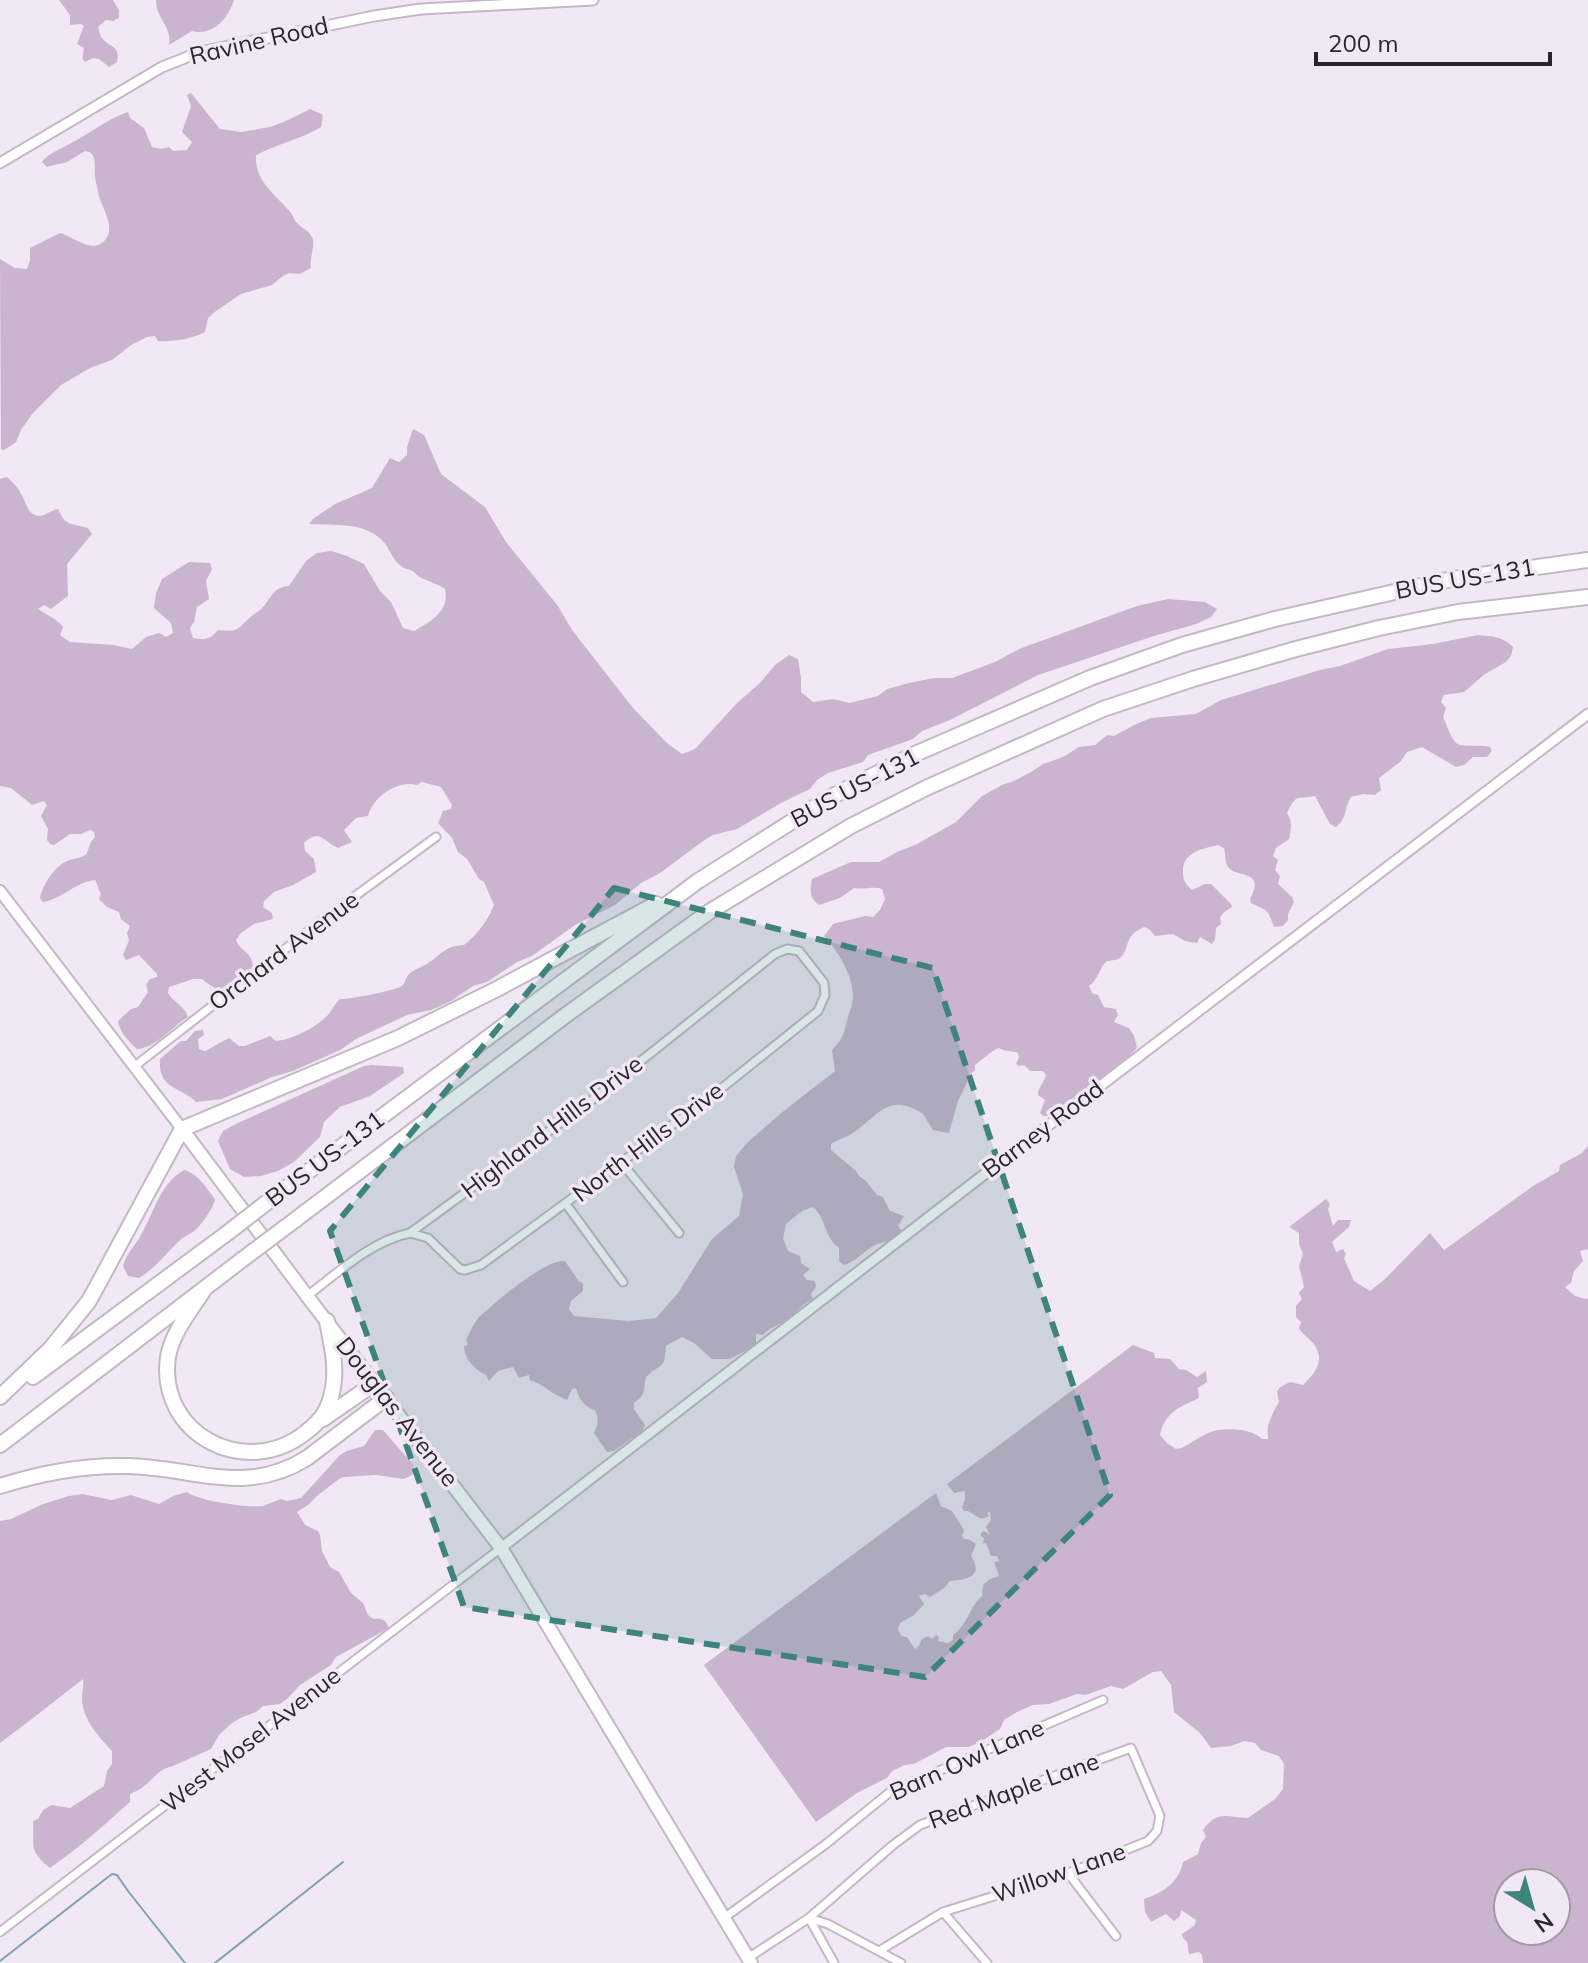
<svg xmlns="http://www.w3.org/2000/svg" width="1588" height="1963" font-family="Mulish,sans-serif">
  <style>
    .forest { fill: #cbb4cf; fill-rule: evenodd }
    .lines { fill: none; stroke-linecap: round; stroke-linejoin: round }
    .stream { stroke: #80a1b3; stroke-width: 2 }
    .minor-casing { stroke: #c4b8c6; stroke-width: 11 }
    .tertiary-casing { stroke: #c4b8c6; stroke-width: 13 }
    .secondary-casing { stroke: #c4b8c6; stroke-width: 14 }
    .primary-casing { stroke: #c4b8c6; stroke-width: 16 }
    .motorway-casing { stroke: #c4b8c6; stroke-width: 18 }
    .minor { stroke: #fff; stroke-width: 7 }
    .tertiary { stroke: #fff; stroke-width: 9 }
    .secondary { stroke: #fff; stroke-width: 10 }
    .primary { stroke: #fff; stroke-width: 12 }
    .motorway { stroke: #fff; stroke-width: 14 }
    .motorway-bridge-casing { stroke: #c4b8c6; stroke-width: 18; stroke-linecap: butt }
    .motorway-bridge { stroke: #fff; stroke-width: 14 }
    .marked { fill: #3e847d; fill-opacity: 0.2; stroke: #3e847d; stroke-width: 6; stroke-dasharray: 16 10; stroke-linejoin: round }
    .labels { text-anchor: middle; stroke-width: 7; stroke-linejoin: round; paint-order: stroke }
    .street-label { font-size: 24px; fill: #2a262b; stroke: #f2e7f4 }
  </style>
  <rect width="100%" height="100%" fill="#f2e7f4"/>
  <!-- forest -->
  <path class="forest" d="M59 0H113L119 10V18L113 21 106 20 98 27C99 30 100 36 102 38 109 48 121 45 117 62L109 67 99 59 93 58 85 62C80 57 84 54 84 48L77 44 84 26 81 24 70 25V15Z
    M156 0H234C228 19 213 36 192 31L169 45C172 25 156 19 156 0Z
    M191 93 220 129 241 132 270 127 286 121 310 109 323 115 321 127C301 139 277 144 256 155 254 182 277 195 291 213 295 219 293 219 298 224 302 228 309 231 312 237 316 245 309 258 311 268L300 274 289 273 283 276 272 285 241 294 216 311 208 318 205 332C191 339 173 342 158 341L155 336 147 337 131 345 112 360 90 368 61 385 33 413 21 430 16 442 4 450 1 449 0 259 15 268 27 269 30 260V248L60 233C74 236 92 256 106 239 114 228 105 212 101 202 98 195 97 185 95 178 94 170 97 160 91 153 89 152 87 151 85 151L67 162 47 167 42 162C48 153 65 147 75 141 93 131 108 119 128 112L130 118 144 128 152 147 161 149 169 147 173 151 187 150 192 142 182 132 191 106 187 95Z
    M413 429 424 435 441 474 485 507 506 542 558 606 572 630 633 708 667 743 682 754 695 749 737 703 760 683 775 665 789 655 798 659 801 677V692L813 702 833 699 849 703 878 696 887 689 909 683 934 678H952L995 662 1019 649 1137 606 1168 599 1205 602 1217 609 1211 617 1196 624 1154 636 1038 675 950 720 922 731 913 739 868 755 863 762 828 773 817 780 810 789 781 803 737 829 713 835 706 839 660 873 641 883 615 905 575 925 532 956 517 962 487 982 473 986 451 1001 431 1010 407 1015 392 1022 356 1039 340 1050 293 1071 272 1077 222 1099 196 1102C180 1086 158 1090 160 1059L181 1041H186L195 1031 203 1030 204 1035 198 1039 199 1049 205 1051 229 1038 239 1046H245L270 1036 276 1041C294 1039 315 1028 328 1015 333 1010 334 1004 340 999 347 1000 397 990 402 986 405 983 406 978 408 975 413 970 419 968 425 965 441 956 443 946 464 945 476 936 489 919 494 905L484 882 479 879 467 859 458 852 452 838 438 823 443 811 451 809 452 805 441 787 422 782 417 785C397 780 373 797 368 816L356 818 344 830 352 842 338 848C324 842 320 828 304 843L305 851 314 859 316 872 293 885 274 892 264 901 263 907 272 913 273 919 254 924 241 933 236 940C240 952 251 950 253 966 243 977 234 985 219 992 214 986 208 985 202 979H193L169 987 168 993C173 1002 186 1007 188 1017 171 1027 158 1047 137 1049 129 1042 119 1031 118 1021L131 1009 138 1007 148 992 146 984 150 979 157 977V974L139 955 126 960 123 955 129 940 127 933 130 926 121 919 119 912 107 907 99 899 101 894C98 889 98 885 95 880 75 882 63 899 43 902L40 898C43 884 54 867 67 861 74 858 80 858 86 855L91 842 95 837 94 832 90 830 81 834H70L54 845 50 844 47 840 48 829 41 816 47 805 44 801 32 805 11 788 0 786V479L7 477C11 481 17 486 20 492 26 501 27 516 40 516 47 515 51 510 58 509 66 527 71 523 88 528L92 534 67 564 68 596 51 609 44 605 38 609C47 615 57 619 63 627L60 635 70 642 114 645 132 649 146 637 159 633 166 637 173 633 171 623 154 608 156 593 162 579 189 562 210 563 212 569 206 581 209 599 197 607 194 622 190 628 193 638C205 640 210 640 218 630 241 633 238 627 253 615 257 612 261 610 264 606 272 596 274 587 289 586L306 561 317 553 331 551 347 556 364 564 380 591 391 602 403 628 414 631C431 621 450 611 445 589 438 584 430 582 422 578 418 577 416 573 412 571 408 569 404 569 401 566 392 560 390 548 382 540 362 521 335 526 309 524L313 519 335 504 372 488 390 458 399 462 407 455V447Z
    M1478 635C1491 636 1504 637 1513 647L1511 656 1506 662 1485 674 1464 692 1444 695 1441 702 1446 708 1443 717C1447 725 1450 737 1456 743 1462 748 1480 744 1490 747L1492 751 1487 757H1473L1464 765 1456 767 1422 747 1407 752 1400 762 1379 778 1381 790 1375 795 1363 794 1351 797C1344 808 1347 819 1336 827L1330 824 1315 796C1295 800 1297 793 1287 813 1293 823 1291 828 1289 839L1276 848 1273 856 1278 860 1275 870 1280 876 1278 884 1292 897 1294 902 1288 914V920L1283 926 1274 927C1267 909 1270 912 1251 903L1250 899C1266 869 1237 878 1229 868 1224 862 1226 855 1224 848L1218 845C1202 849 1182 852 1183 872 1183 880 1186 885 1192 890L1205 884H1211L1231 904 1232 907 1223 913 1220 918 1221 924 1216 928 1215 940 1212 944 1200 937 1197 943 1185 941 1173 934 1155 936 1149 929 1144 927C1138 930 1132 933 1129 940 1123 953 1126 960 1107 961 1099 968 1098 980 1089 986L1092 993 1098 995 1104 1007 1116 1009 1118 1015 1114 1022 1129 1028 1134 1036 1137 1048 1124 1061 1048 1116H1043L1040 1113 1045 1100 1038 1095C1038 1087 1044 1083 1046 1075L1043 1071H1030L1024 1065 1019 1066 1016 1064 1019 1057 1018 1053C1011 1050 1005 1052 999 1048 992 1050 982 1060 975 1065V1070L968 1076 967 1083 958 1101 949 1133 933 1130C929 1125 927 1119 923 1114 922 1113 915 1109 912 1108 886 1096 872 1121 853 1133 846 1138 838 1139 831 1144V1150L856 1171 859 1176 866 1181 877 1195 883 1197 890 1211 904 1216 898 1226 902 1231 889 1242C869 1241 862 1260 844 1265L839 1261V1248C824 1237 827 1220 813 1207L802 1211 786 1224 783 1239 788 1251 800 1256 801 1263 810 1269 803 1275 807 1280 815 1281 816 1287 811 1294 813 1299C801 1304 797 1313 786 1320 778 1326 770 1327 763 1335L756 1334V1343L745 1351 730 1359H712L694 1343 682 1337 666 1346C664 1371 663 1361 646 1377 643 1391 647 1393 634 1403V1409L645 1425 642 1431 614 1451 607 1452 594 1433C598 1424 599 1419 595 1410 584 1407 579 1399 576 1388L572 1389 567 1400C553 1395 543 1384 530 1380L529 1375 519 1378 513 1367 498 1371 489 1381 486 1375C475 1370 464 1358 464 1346L468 1345 466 1340 474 1324 479 1317C495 1303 544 1259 565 1261L578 1280 583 1284V1291L571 1301 569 1309 574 1316 629 1321 656 1318 678 1293 712 1239 739 1216 743 1194 734 1167 736 1156 748 1142 780 1114 835 1071 832 1050C844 1038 844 1032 848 1017 849 1012 851 1009 852 1004 857 981 839 952 824 936L833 924 865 916 873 917 880 910 885 899 882 889C872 886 864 890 854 888L840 898 819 905C809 898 810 890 812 879L851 862H879L897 852 917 844 956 822 982 796 1002 785 1014 781 1031 772 1043 764 1063 757 1079 747 1095 745 1107 735 1114 736 1136 724 1151 718 1196 714 1221 700 1320 670 1340 666 1388 649 1433 644Z
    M372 1065 403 1067 404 1073 370 1096 340 1107 324 1122 320 1137 294 1162 278 1171 261 1176 244 1177 230 1169 218 1141 223 1131 238 1123 364 1066Z
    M1588 1146V1249L1580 1251 1583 1261 1574 1271 1571 1283 1565 1287 1575 1296 1586 1299 1588 1298V1963H1203L1202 1955 1199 1952 1189 1954 1187 1942 1183 1938 1182 1934 1195 1925 1196 1920 1181 1910 1180 1916 1174 1921 1166 1914 1151 1922 1145 1912 1144 1899C1163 1893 1179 1882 1183 1862L1198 1854 1201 1843 1206 1837 1203 1830C1218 1809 1227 1818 1248 1818L1275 1799 1283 1789 1284 1764 1279 1756 1261 1750 1255 1743 1244 1741 1231 1746 1211 1748 1200 1733 1174 1712 1171 1685 1161 1671 1153 1672 1123 1689 1111 1686 1085 1695 1077 1694 1049 1704 1033 1705 1017 1712 1004 1720 1000 1729 979 1743 968 1747H946L914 1764 905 1765 892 1771 887 1778 857 1793 816 1822 704 1665 936 1493 941 1506 952 1511 964 1530 962 1536 964 1539 970 1540 976 1544 971 1556C984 1576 968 1580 950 1581L944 1588 930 1597 925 1594 919 1596 924 1604 914 1615 900 1623 898 1629 901 1636 907 1637 915 1649 919 1646 922 1639 928 1636 932 1639 936 1635 939 1637 938 1641 948 1643 953 1640V1635C968 1624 969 1608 982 1596L983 1585 990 1579 999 1576 994 1562 999 1561 997 1556H991L986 1543 983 1544 984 1538 981 1536V1533L984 1531 990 1535 986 1527 991 1520 990 1512 987 1513 989 1516C979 1522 976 1515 968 1511H964L962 1508 965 1499V1491L954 1493 947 1484 1133 1345 1154 1353 1155 1358 1170 1359 1179 1369 1186 1370 1197 1377 1206 1371 1207 1382 1198 1388 1199 1398C1180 1407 1165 1412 1160 1435L1167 1443 1176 1449 1182 1448C1193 1442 1206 1432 1218 1430 1231 1428 1253 1429 1262 1439H1268C1268 1435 1267 1431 1268 1427 1269 1421 1275 1408 1279 1402L1277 1392 1280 1387 1290 1382 1303 1385C1316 1372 1326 1360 1313 1343 1308 1337 1303 1335 1299 1328L1301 1322 1296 1317V1306L1302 1299 1299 1293 1304 1287 1299 1266 1303 1254 1299 1244V1233L1289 1227 1326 1199 1330 1204 1328 1209 1333 1226 1338 1220H1351L1349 1227 1332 1242 1336 1252 1343 1249 1346 1254 1344 1258 1354 1281 1370 1291 1385 1279 1430 1233 1444 1250 1533 1186 1559 1171 1560 1165 1582 1153ZM1508 1883H1556V1931H1508Z
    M184 1170C199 1174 206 1188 215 1199 214 1207 201 1226 194 1231 188 1235 183 1237 178 1242 165 1255 154 1269 139 1278L128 1276 123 1266C128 1250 135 1247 142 1233 155 1210 160 1184 184 1170Z
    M375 1430H383C393 1441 402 1453 413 1463L414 1470 412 1475 404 1479 376 1475 344 1477 339 1479 318 1495 308 1505 297 1512 305 1525 318 1531 320 1535 322 1551 330 1567 339 1572 351 1593 363 1603 368 1615 373 1619C381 1618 386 1619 389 1628L336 1657 331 1665 300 1685 287 1699 280 1704 263 1706 256 1712 240 1718 232 1723 219 1735 211 1749 173 1766C158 1769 154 1779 143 1787 141 1789 133 1793 130 1794V1802C104 1825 79 1848 50 1868 27 1849 35 1846 33 1821L38 1819 43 1810 52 1805 70 1808 104 1786 107 1771 112 1764V1751C100 1738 82 1719 82 1699 82 1692 84 1686 83 1679 55 1701 28 1722 0 1743V1521L11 1519 43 1504 69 1496 82 1494 112 1500 131 1495 159 1504 173 1496 187 1492C198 1501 248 1508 263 1506 269 1504 274 1501 281 1499L287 1501 301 1498 340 1455 347 1451 364 1446Z"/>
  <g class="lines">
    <!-- stream -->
    <path class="stream" d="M0 1961 112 1874 117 1875 128 1891 185 1963
      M215 1963 343 1862"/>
    <!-- minor casing -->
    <g class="minor-casing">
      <path id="minor" d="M135 1066 321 921 436 837
        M621 1162 679 1233
        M566 1204 623 1282
        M307 1296C339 1272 371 1241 410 1233L597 1096 775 954 787 949 799 951 824 983 825 995 818 1011 717 1092 481 1265 465 1270 460 1269 428 1238 410 1233
        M1068 1873 1116 1936
        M943 1912 987 1963
        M724 1918 826 1844 890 1792 1103 1700
        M809 1918 828 1924 901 1963
        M809 1918 834 1963
        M0 1932 501 1548
        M748 1958 809 1918 893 1845 920 1825 1131 1748 1160 1816 1157 1831 1148 1841 1068 1873 943 1912 879 1951"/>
    </g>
    <!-- tertiary casing -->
    <g class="tertiary-casing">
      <path id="tertiary" d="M0 163 162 67 200 52 374 16 421 9 593 0
        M501 1548 986 1173 1588 714"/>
    </g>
    <!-- secondary casing -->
    <g class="secondary-casing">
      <path id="secondary" d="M0 891 182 1129"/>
    </g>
    <!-- primary casing -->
    <g class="primary-casing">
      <path id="primary" d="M182 1129 307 1296 501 1548 751 1963"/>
    </g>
    <!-- motorway casing -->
    <g class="motorway-casing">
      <path id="motorway" d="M274 1197 698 881 829 798 915 754 1090 678 1182 645 1275 619 1452 579 1588 560
        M295 1220 566 1015 709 912 851 826 926 788 1103 709 1193 679 1296 649 1379 628 1458 612 1588 597
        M205 1288C192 1309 172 1332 168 1357 157 1434 245 1480 305 1433 322 1420 329 1410 333 1388 337 1365 331 1343 327 1321
        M33 1377 226 1234
        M0 1397 51 1348 89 1301 182 1129 398 1038 495 990 656 904
        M323 1419 375 1383
        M0 1445 243 1259
        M0 1486C41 1473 83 1465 127 1466 193 1467 245 1497 307 1458L386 1398"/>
    </g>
    <!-- minor -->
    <use href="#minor" class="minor"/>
    <!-- tertiary -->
    <use href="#tertiary" class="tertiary"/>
    <!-- secondary -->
    <use href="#secondary" class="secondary"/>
    <!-- primary -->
    <use href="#primary" class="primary"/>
    <!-- motorway -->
    <use href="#motorway" class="motorway"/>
    <!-- motorway-bridge casing -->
    <g class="motorway-bridge-casing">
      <path id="motorway-bridge" d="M226 1234 274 1197
        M243 1259 295 1220"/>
    </g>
    <!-- motorway-bridge -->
    <use href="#motorway-bridge" class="motorway-bridge"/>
  </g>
  <!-- marked area -->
  <path class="marked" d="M614 888 933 968 1110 1495 925 1677 464 1607 330 1231Z"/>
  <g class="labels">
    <!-- street labels -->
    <g class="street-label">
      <text transform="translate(259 41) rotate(-13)" y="8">Ravine Road</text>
      <text transform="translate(1465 579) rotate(-10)" y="8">BUS US-131</text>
      <text transform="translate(855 788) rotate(-28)" y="8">BUS US-131</text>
      <text transform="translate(284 951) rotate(-37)" y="8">Orchard Avenue</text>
      <text transform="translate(552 1127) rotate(-37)" y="8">Highland Hills Drive</text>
      <text transform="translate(1043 1129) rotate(-37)" y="8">Barney Road</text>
      <text transform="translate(648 1142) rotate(-37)" y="8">North Hills Drive</text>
      <text transform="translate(325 1159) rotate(-37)" y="8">BUS US-131</text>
      <text transform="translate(397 1412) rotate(52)" y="8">Douglas Avenue</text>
      <text transform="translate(251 1740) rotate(-38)" y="8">West Mosel Avenue</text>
      <text transform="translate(967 1760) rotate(-24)" y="8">Barn Owl Lane</text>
      <text transform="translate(1014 1791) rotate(-20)" y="8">Red Maple Lane</text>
      <text transform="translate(1059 1873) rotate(-19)" y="8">Willow Lane</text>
    </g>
  </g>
  <!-- north arrow -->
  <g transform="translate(1532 1907) rotate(143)"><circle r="38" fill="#f2e7f4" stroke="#a29aa4" stroke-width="2"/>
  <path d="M0-6L14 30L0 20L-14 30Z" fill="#3e847d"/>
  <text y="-12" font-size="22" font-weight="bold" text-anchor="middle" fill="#2a262b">N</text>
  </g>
  <!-- scale -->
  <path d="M1316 52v12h234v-12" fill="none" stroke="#2a262b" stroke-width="4"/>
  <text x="1328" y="52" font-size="24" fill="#2a262b" stroke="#f2e7f4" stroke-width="6" paint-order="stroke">200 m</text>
</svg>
